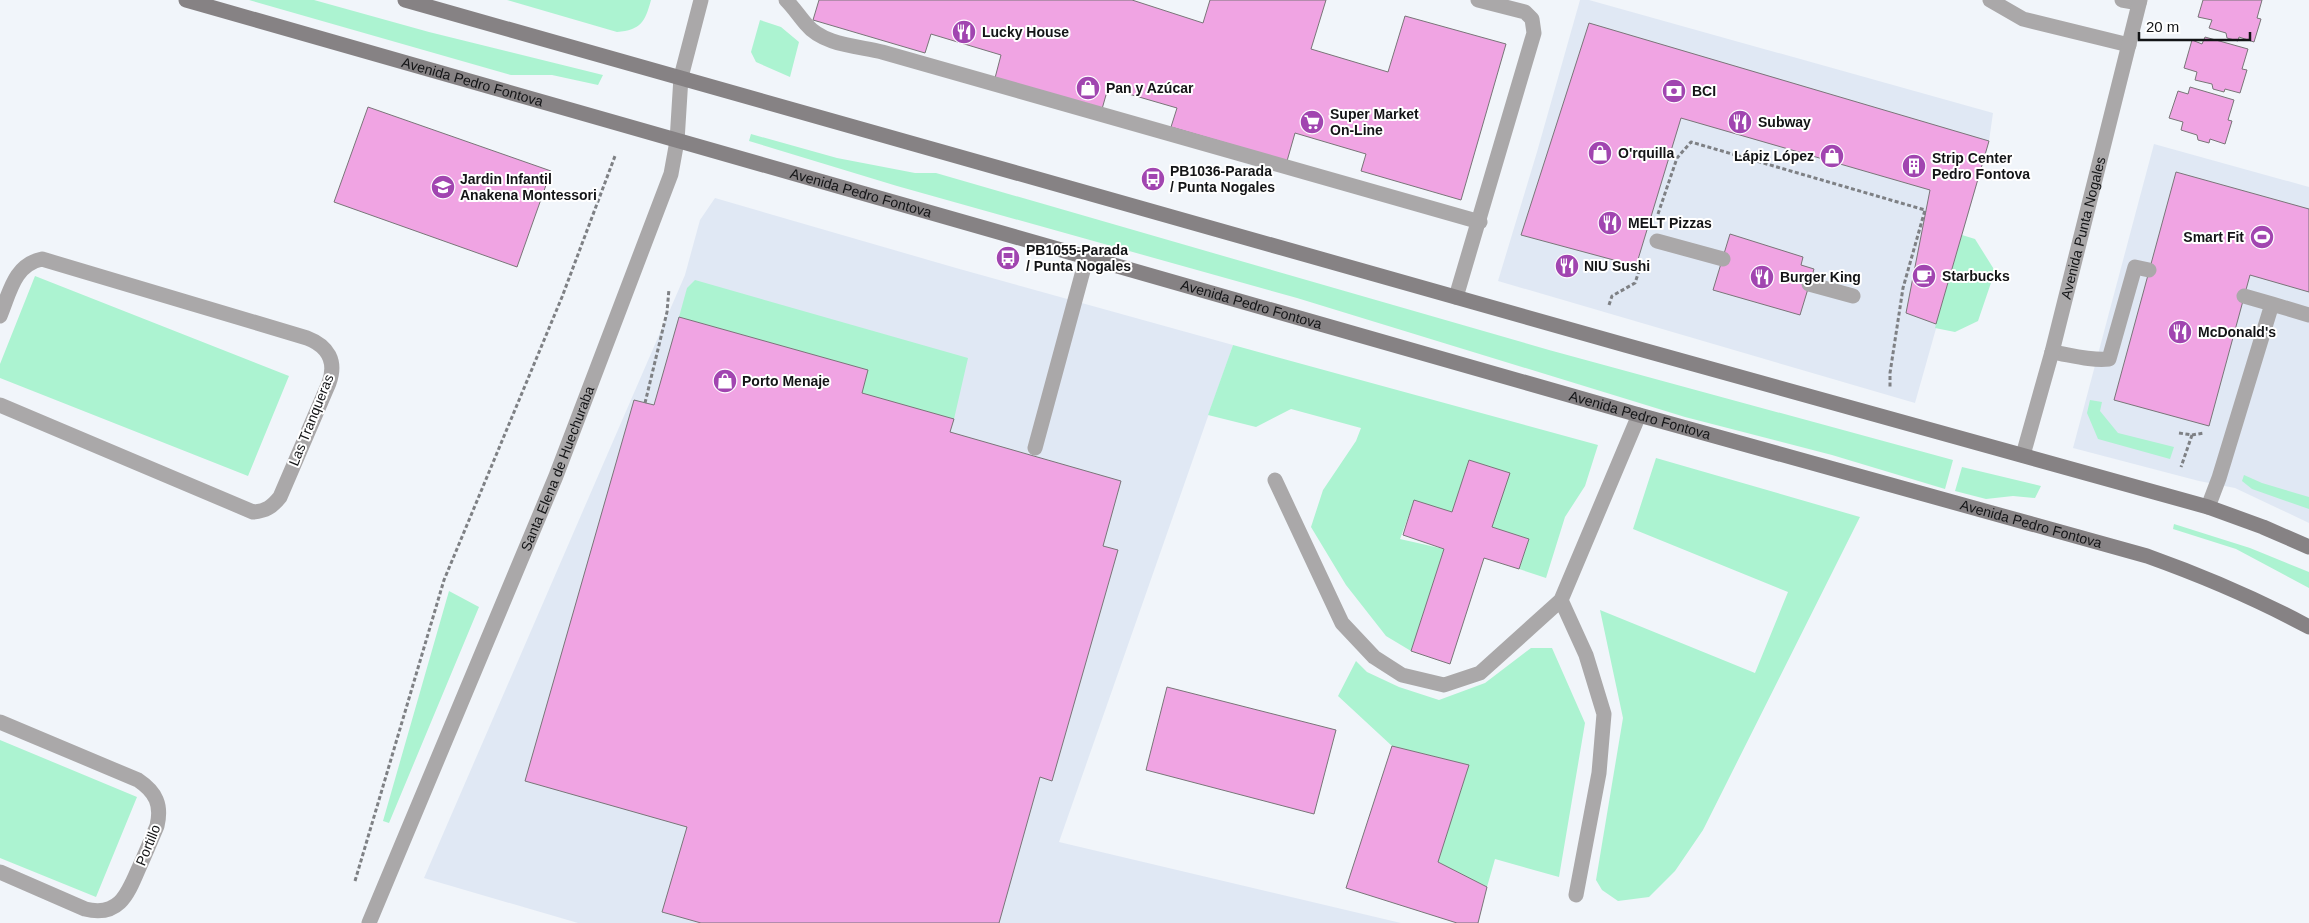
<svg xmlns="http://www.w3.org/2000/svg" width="2309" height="923" font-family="Arial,sans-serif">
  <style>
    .built { fill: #e0e8f4 }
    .green { fill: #acf3d1 }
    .building { fill: #f0a4e3; stroke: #797578 }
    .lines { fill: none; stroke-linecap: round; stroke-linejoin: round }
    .path { stroke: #7e8084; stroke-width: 3; stroke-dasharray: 4 2.5; stroke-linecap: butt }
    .lane { stroke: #aaa8a9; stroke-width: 15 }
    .street { stroke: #aaa8a9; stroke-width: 15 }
    .secondary { stroke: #868284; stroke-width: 15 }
    .labels { text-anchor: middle; stroke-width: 4; stroke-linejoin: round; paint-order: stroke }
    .poi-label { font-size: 14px; font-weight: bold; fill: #131416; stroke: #fff; text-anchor: start }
    .street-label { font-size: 14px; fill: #131416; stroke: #fff }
  </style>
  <rect width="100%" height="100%" fill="#f1f5fa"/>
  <!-- built -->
  <path class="built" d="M1580 0H1589L1993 113 1989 141 1915 403 1498 281 1537 152Z
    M2154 144 2309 187V523L2235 488 2199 481 2073 448Z
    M715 198 956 268 1233 345 1059 842 1401 923H578L424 878 685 275 700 220Z"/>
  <!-- green -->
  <path class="green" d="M249 0H314L429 32 603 75 598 85 552 75H511Z
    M507 0H651C645 22 641 30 617 32Z
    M760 20 781 27 799 42 790 77 756 62 751 52Z
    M751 134 837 158 915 173H936L1549 350 1953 460 1945 489 1832 455 1685 417 1297 298 897 186 749 141Z
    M1962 235 1975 239 1995 271 1978 321 1955 332 1935 328Z
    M35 276 289 376 248 476 0 378V364Z
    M695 280 968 358 954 419 862 393 868 370 679 317 687 288Z
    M1233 345 1598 445 1585 486 1565 517 1546 578 1519 569 1529 539 1492 527 1509 473 1469 460 1452 512 1414 501 1400 539 1444 549 1411 651 1386 636 1346 585 1311 527 1323 490 1356 441 1361 428 1291 409 1256 427 1208 415Z
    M2090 400 2102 402 2100 411 2118 433 2174 447 2170 459 2098 439 2087 413Z
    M1656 458 1860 517 1703 830 1675 871 1649 897 1618 901 1602 890 1596 880 1623 718 1600 610 1755 673 1788 592 1633 529Z
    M1962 467 2041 486 2035 498 2013 496 1986 499 1955 491Z
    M2244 475 2262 483 2309 497V509L2252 489 2242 481Z
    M2174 524 2250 548 2309 572V588L2236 549 2173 529Z
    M449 591 479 607 389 823 383 821Z
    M1531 648H1552L1585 723 1559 877 1495 859 1487 887 1438 862 1469 765 1392 746 1338 696 1356 661 1367 672 1399 687 1439 700 1485 683Z
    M0 740 137 797 96 897 0 858Z"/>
  <!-- building -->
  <path class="building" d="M819 0H1132L1203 23 1210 0H1326L1311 49 1388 72 1405 16 1506 44 1461 200 1361 171 1366 154 1295 133 1287 161 1171 127 1177 108 1108 88 1102 109 995 78 1001 55 931 34 925 53 813 20Z
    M2203 0H2262L2257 18 2261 19 2254 42 2239 37 2238 41 2227 38 2226 33 2209 28 2212 20 2198 17Z
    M1589 23 1989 141 1936 324 1906 313 1930 190 1681 118 1636 266 1521 235Z
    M2205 37 2248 49 2242 69 2247 70 2240 93 2225 89 2224 92 2213 89 2212 84 2195 80 2197 72 2184 68 2192 40 2202 44Z
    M2190 87 2234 100 2228 120 2232 121 2225 144 2210 139 2209 143 2198 140 2197 135 2181 130 2183 122 2169 118 2178 91 2188 94Z
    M368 107 551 171 517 267 334 202Z
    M2176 172 2309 209V292L2250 275 2209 426 2114 400Z
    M1730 234 1803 257 1801 265 1814 269 1800 315 1713 290Z
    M679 317 868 370 862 393 954 419 950 432 1121 481 1103 546 1118 550 1052 781 1040 777 999 923H701L662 912 687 827 525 781 634 400 654 405Z
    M1469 460 1510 473 1492 527 1529 539 1519 569 1484 558 1450 664 1411 651 1444 549 1403 535 1414 500 1452 512Z
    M1167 687 1336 730 1314 814 1146 770Z
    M1392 746 1469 765 1438 862 1487 887 1478 923H1457L1346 888Z"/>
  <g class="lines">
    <!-- path -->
    <path class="path" d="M1658 214 1677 158 1691 142 1925 210 1903 288 1890 373V387
      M1609 305 1612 296 1635 283 1642 262
      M645 403 667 312 669 289
      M2179 433 2192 435 2181 467
      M2192 435 2204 433
      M355 881 444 580 562 297 615 156"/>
    <!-- lane -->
    <path class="lane" d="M786 0C794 8 799 16 806 24 823 45 857 46 882 52L1480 222
      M1657 241 1723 259
      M1809 284 1853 296
      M2244 296 2272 304
      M1456 297 1534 33 1532 19 1525 12 1478 0
      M2052 352C2071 355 2091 361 2109 359L2135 267 2149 270
      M1035 448 1087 256
      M1275 480 1342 623 1374 657 1402 675 1444 685 1480 673 1561 600 1639 415
      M2208 507 2219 478 2272 304 2309 315
      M1561 600 1586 655 1604 714 1599 773 1576 895"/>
    <!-- street -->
    <g class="street">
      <path d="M1990 0 2023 19 2129 45"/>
      <path d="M2122 0 2139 3"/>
      <path d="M0 316C10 292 14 265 42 259L307 338C328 346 337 361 329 383L280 497C272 507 266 511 253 512L0 405"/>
      <path id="s1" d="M2023 455 2052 352 2140 0"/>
      <path d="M0 722 138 780C156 792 162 805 157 826 151 840 145 855 138 870 127 896 118 917 85 909L0 872"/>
      <path id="s2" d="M369 923 556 476 671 174 677 141 681 77 701 0"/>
    </g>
    <!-- secondary -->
    <g class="secondary">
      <path id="s3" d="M186 0 1639 415 2147 556C2203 576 2257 599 2309 627"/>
      <path d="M405 0 1625 345 2208 507 2263 527 2309 547"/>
    </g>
  </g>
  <!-- icons -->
  <defs>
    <g id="restaurant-disc" transform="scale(1.25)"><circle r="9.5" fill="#a145b0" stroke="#fff"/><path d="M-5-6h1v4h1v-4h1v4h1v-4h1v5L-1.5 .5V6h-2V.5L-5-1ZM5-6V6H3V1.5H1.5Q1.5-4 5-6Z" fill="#fff"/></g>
    <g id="shop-disc" transform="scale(1.25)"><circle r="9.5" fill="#a145b0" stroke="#fff"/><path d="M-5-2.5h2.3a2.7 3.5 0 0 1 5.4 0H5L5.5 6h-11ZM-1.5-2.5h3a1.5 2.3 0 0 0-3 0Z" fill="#fff"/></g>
    <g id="bank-disc" transform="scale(1.25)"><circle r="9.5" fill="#a145b0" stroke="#fff"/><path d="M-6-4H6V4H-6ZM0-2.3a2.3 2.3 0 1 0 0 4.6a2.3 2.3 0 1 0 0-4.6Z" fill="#fff"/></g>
    <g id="supermarket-disc" transform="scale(1.25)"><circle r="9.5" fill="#a145b0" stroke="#fff"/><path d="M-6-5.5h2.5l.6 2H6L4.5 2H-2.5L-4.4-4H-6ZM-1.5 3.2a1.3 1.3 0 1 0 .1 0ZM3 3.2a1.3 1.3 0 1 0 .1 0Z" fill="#fff"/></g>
    <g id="building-disc" transform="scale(1.25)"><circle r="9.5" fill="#a145b0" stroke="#fff"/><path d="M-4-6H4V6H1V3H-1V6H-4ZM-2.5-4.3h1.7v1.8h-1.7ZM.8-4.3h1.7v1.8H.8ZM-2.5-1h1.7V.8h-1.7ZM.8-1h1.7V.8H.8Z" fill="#fff"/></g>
    <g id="bus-disc" transform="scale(1.25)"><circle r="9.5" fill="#a145b0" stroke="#fff"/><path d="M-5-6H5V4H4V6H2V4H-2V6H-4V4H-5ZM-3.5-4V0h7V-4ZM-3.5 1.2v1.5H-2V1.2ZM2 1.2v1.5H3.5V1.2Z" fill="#fff"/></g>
    <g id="school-disc" transform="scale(1.25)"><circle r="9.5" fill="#a145b0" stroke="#fff"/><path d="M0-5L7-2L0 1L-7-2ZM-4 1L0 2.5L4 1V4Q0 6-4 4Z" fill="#fff"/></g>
    <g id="stadium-disc" transform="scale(1.25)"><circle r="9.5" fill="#a145b0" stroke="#fff"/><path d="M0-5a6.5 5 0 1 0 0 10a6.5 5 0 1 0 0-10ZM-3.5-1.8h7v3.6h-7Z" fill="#fff"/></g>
    <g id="cafe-disc" transform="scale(1.25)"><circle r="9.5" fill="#a145b0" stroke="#fff"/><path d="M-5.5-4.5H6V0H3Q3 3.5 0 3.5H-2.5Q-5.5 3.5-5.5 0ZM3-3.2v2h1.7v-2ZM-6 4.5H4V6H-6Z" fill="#fff"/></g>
  </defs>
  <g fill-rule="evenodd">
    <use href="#restaurant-disc" x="964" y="32"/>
    <use href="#shop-disc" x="1088" y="88"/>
    <use href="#bank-disc" x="1674" y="91"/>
    <use href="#supermarket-disc" x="1312" y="122"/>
    <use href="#restaurant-disc" x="1740" y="122"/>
    <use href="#shop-disc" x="1600" y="153"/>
    <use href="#shop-disc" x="1832" y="156"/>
    <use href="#building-disc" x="1914" y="166"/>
    <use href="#bus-disc" x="1153" y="179"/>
    <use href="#school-disc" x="443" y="187"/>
    <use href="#restaurant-disc" x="1610" y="223"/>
    <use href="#stadium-disc" x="2262" y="237"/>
    <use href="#bus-disc" x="1008" y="258"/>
    <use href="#restaurant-disc" x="1567" y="266"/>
    <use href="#cafe-disc" x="1924" y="276"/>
    <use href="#restaurant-disc" x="1762" y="277"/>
    <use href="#restaurant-disc" x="2180" y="332"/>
    <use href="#shop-disc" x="725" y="381"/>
  </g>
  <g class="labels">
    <!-- poi labels -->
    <g class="poi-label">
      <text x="982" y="37">Lucky House</text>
      <text x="1106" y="93">Pan y Azúcar</text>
      <text x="1692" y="96">BCI</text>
      <text x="1330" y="119">Super Market<tspan x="1330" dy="16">On-Line</tspan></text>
      <text x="1758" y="127">Subway</text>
      <text x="1618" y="158">O'rquilla</text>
      <text x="1814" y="161" text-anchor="end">Lápiz López</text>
      <text x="1932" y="163">Strip Center<tspan x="1932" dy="16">Pedro Fontova</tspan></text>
      <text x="1170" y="176">PB1036-Parada<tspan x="1170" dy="16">/ Punta Nogales</tspan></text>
      <text x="460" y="184">Jardin Infantil<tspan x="460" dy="16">Anakena Montessori</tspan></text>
      <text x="1628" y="228">MELT Pizzas</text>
      <text x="2244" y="242" text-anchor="end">Smart Fit</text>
      <text x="1026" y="255">PB1055-Parada<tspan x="1026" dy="16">/ Punta Nogales</tspan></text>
      <text x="1584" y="271">NIU Sushi</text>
      <text x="1942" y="281">Starbucks</text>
      <text x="1780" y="282">Burger King</text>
      <text x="2198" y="337">McDonald's</text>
      <text x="742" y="386">Porto Menaje</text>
    </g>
    <!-- street labels -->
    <g class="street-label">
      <text dy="5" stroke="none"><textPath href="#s3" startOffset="298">Avenida Pedro Fontova</textPath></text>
      <text dy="5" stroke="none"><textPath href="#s3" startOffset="702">Avenida Pedro Fontova</textPath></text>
      <text dy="5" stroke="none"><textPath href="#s1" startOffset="235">Avenida Punta Nogales</textPath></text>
      <text dy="5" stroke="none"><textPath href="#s3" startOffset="1108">Avenida Pedro Fontova</textPath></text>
      <text dy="5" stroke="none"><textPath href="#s3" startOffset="1512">Avenida Pedro Fontova</textPath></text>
      <text transform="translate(311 420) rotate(-68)" y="5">Las Tranqueras</text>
      <text dy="5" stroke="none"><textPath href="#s2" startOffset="492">Santa Elena de Huechuraba</textPath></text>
      <text dy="5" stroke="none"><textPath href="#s3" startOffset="1918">Avenida Pedro Fontova</textPath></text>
      <text transform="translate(148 845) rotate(-68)" y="5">Portillo</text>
    </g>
  </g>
  <!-- scale -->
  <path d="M2139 32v8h111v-8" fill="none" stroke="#131416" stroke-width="2.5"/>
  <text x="2146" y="32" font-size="15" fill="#131416" stroke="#ffffff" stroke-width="4" paint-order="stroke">20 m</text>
</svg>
